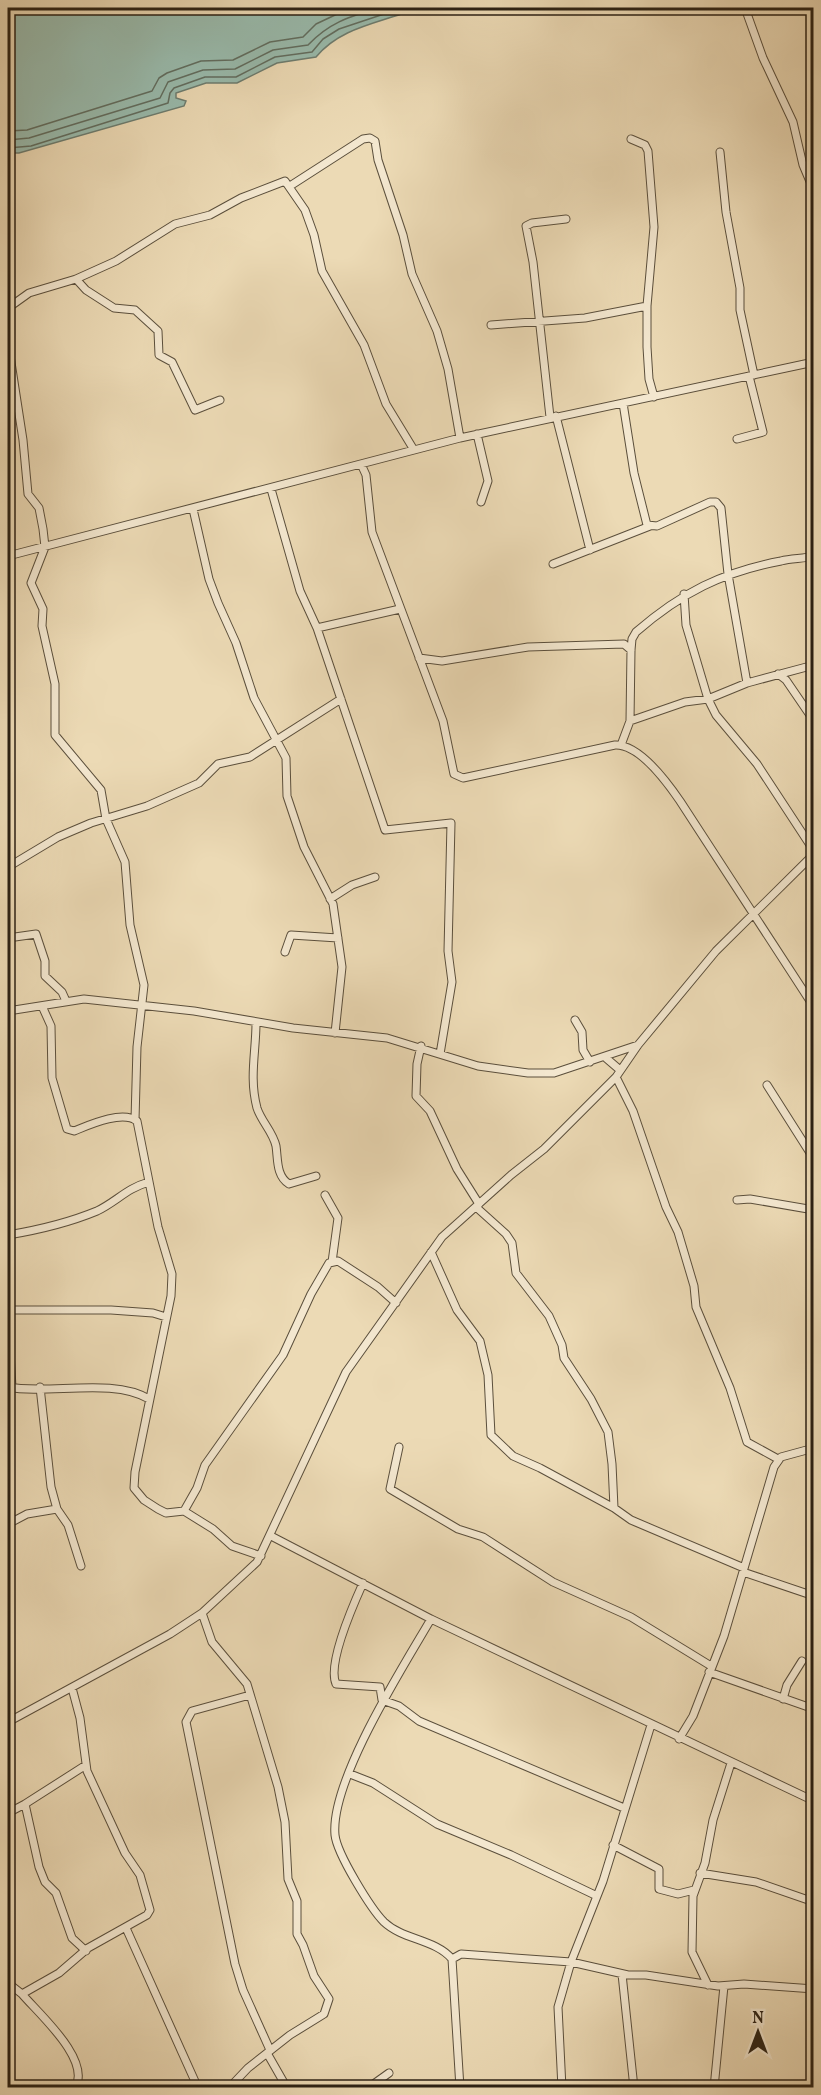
<svg xmlns="http://www.w3.org/2000/svg" width="821" height="2095" font-family="Vollkorn,serif">
  <style>
    .water { fill: #99bbad; stroke: #6d7d70; stroke-width: 1.5 }
    .lines { fill: none; stroke-linecap: round; stroke-linejoin: round }
    .shore { stroke: #626e60; stroke-width: 1.5 }
    .street-casing { stroke: #5b4f3c; stroke-width: 9 }
    .street { stroke: #f3e7cf; stroke-width: 7 }
  </style>
  <rect width="100%" height="100%" fill="#ecdab5"/>
  <filter id="stains"><feTurbulence type="fractalNoise" baseFrequency=".00333" numOctaves="4"/><feColorMatrix values="0 0 0 0 .2 0 0 0 0 .09 0 0 0 0 .02 0 0 0 .5 -.17"/></filter>
  <radialGradient id="worn" r=".72"><stop offset=".6" stop-color="#630" stop-opacity="0"/><stop offset="1" stop-color="#630" stop-opacity=".3"/></radialGradient>
  <!-- water -->
  <path class="water" d="M8 8H412L407 12C374 24 339 29 316 57L277 63 237 83H206L176 93V98L186 101 184 106 19 153H8Z"/>
  <g class="lines">
    <!-- shore -->
    <path class="shore" d="M8 131 27 130 152 91 159 78 167 73 201 61 233 60 270 42 303 37 316 24 350 8
      M8 140 29 138 160 98 168 82 203 70 235 69 273 50 308 45C330 22 349 17 379 8
      M8 148 31 146 168 103 170 93 174 88 205 77H236L275 57 312 52 323 39 339 29 402 8"/>
    <!-- street casing -->
    <g class="street-casing">
      <path id="street" d="M745 8 763 58 793 122 803 165 814 191
        M631 139 645 145 648 151 654 227 647 306V347L649 379 654 397
        M720 152 726 212 740 288V310L754 375
        M290 186 363 139 370 138 375 141 378 160 403 235 412 274 437 331 448 369 460 438
        M76 279 86 290 114 308 135 310 158 331 159 355 172 362 195 410 220 400
        M8 308 29 293 76 279 116 261 175 224 210 215 241 198 285 181 305 210 314 235 322 271 364 345 386 404 414 450
        M491 325 585 318 647 306
        M8 343 23 440 28 494 39 508 43 529 45 547 31 583 43 609 42 626 55 684V735L101 790 106 819 125 862 130 925 144 985 137 1047 135 1120
        M623 403 634 473 647 525 657 526 710 502H716L721 508 728 574 747 683
        M556 416 590 550
        M550 417 533 262 526 226 532 223 566 219
        M477 434 488 481 481 502
        M737 439 763 432 749 376
        M361 464 366 475 372 532 443 721 454 774 463 778 615 745C639 744 667 782 680 801L814 1007
        M271 489 300 591 317 628 385 830 451 823 448 951 452 982 440 1054
        M193 509 209 579 218 603 236 643 254 698 286 758 287 796 304 847 333 904 342 967 335 1033
        M8 556 460 438 814 362
        M553 564 650 526
        M684 594 686 625 708 699 716 715 757 764 814 851
        M317 628 400 609
        M419 658 442 661 528 647 624 644 631 650
        M778 674 786 680 814 721
        M630 721 685 702 708 699 747 683 814 665
        M621 745 630 721 631 650 632 639 636 632C681 593 722 572 781 561 792 558 803 559 814 556
        M8 867 58 837 91 823 147 806 199 783 218 764 250 757 341 699
        M330 899 352 885 375 877
        M8 938 36 934 45 961V976L62 992 66 1001
        M285 952 291 935 338 938
        M42 1006 51 1026 52 1078 67 1129 74 1131C89 1125 122 1110 137 1121L158 1227 172 1274 171 1296 135 1472 134 1488 144 1500 158 1509 166 1513 184 1511 213 1529 232 1546 261 1556
        M8 1011 84 999 194 1011 293 1028 387 1038 478 1066 528 1073H554L638 1045
        M575 1020 582 1032 583 1050 590 1062
        M256 1023C256 1052 249 1078 257 1108 261 1121 273 1132 276 1146 278 1159 276 1176 289 1184L316 1176
        M421 1046 417 1064 416 1096 430 1111 457 1169 479 1204
        M606 1058 620 1070
        M616 1077 633 1111 666 1207 678 1232 694 1286 696 1307 730 1388 747 1442 778 1459
        M767 1085 814 1159
        M325 1195 338 1218 332 1262
        M737 1200 750 1199 814 1210
        M476 1207 506 1234 512 1243 516 1273 549 1316 562 1345 564 1358 591 1399 608 1432 612 1464 614 1508 631 1520 744 1568
        M8 1235C38 1230 68 1223 97 1211 116 1202 127 1188 149 1182
        M431 1252 457 1310 480 1341 488 1375 491 1435 513 1456 540 1468 614 1508
        M8 1310H111L153 1313 166 1317
        M8 1315 12 1388
        M8 1387C48 1395 113 1377 149 1399
        M40 1387 51 1487 57 1509 68 1525 81 1566
        M399 1447 390 1489 458 1529 483 1537 553 1582 631 1617 711 1666
        M184 1511 197 1488 205 1465 283 1355 311 1294 329 1263 338 1261 378 1287 396 1303
        M8 1524 27 1514 57 1509
        M271 1536 431 1619 814 1801
        M743 1572 814 1596
        M363 1583C354 1603 327 1664 336 1684L380 1687 382 1700 399 1706 419 1721 624 1808
        M202 1613 212 1642 247 1684 278 1787 285 1822 288 1879 297 1901V1934L303 1945 314 1976 329 1999 324 2014 290 2035 248 2068 229 2088
        M431 1619C403 1667 330 1781 335 1835 337 1854 371 1909 384 1922 403 1940 435 1939 452 1959L460 2088
        M709 1672 814 1709
        M72 1688 80 1718 87 1771 125 1853 140 1875 150 1910 147 1915 88 1948 59 1973 22 1994C39 2014 92 2060 75 2088
        M250 1695 192 1711 186 1722 235 1964 243 1990 270 2050
        M783 1699 787 1685 802 1661
        M8 1722 170 1634 202 1613 257 1562 346 1372 442 1237 511 1175 544 1149 616 1077 638 1045 716 951 814 854
        M679 1739 693 1716 724 1636 774 1467 781 1457 814 1448
        M350 1774 373 1783 437 1824 511 1855 597 1896
        M8 1813 25 1804
        M613 1845 659 1869V1889L678 1894 694 1890
        M700 1873 756 1882 814 1902
        M126 1928 198 2088
        M86 1951 72 1938 56 1893 45 1882 39 1867 25 1804 86 1765
        M452 1959 461 1954 571 1962 628 1975H646L718 1986 744 1984 814 1989
        M622 1974 634 2088
        M8 1983 22 1994
        M708 1985 692 1952 693 1896 705 1863 713 1820 731 1763
        M267 2053 287 2088
        M368 2088 389 2073
        M562 2088 558 2007 571 1962 603 1881 651 1725
        M714 2088 724 1986"/>
    </g>
    <!-- street -->
    <use href="#street" class="street"/>
  </g>
  <!-- margin -->
  <rect width="821" height="2095" fill="none" stroke="#ecdab5" stroke-width="30"/>
  <rect x="9" y="9" width="803" height="2077" fill="none" stroke="#2b2114" stroke-width="3"/>
  <rect x="15" y="15" width="791" height="2065" fill="none" stroke="#2b2114" stroke-width="1.5"/>
  <!-- north arrow -->
  <g transform="translate(758 2032)" stroke="#f3e7cf" stroke-width="4.5" paint-order="stroke">
  <path d="M0-4.5L10 22L0 15L-10 22Z" fill="#2b2114"/>
  <text y="-9" font-size="16" font-weight="bold" text-anchor="middle" fill="#2b2114">N</text>
  </g>
  <rect width="100%" height="100%" filter="url(#stains)"/>
  <rect width="100%" height="100%" fill="url(#worn)"/>
</svg>
